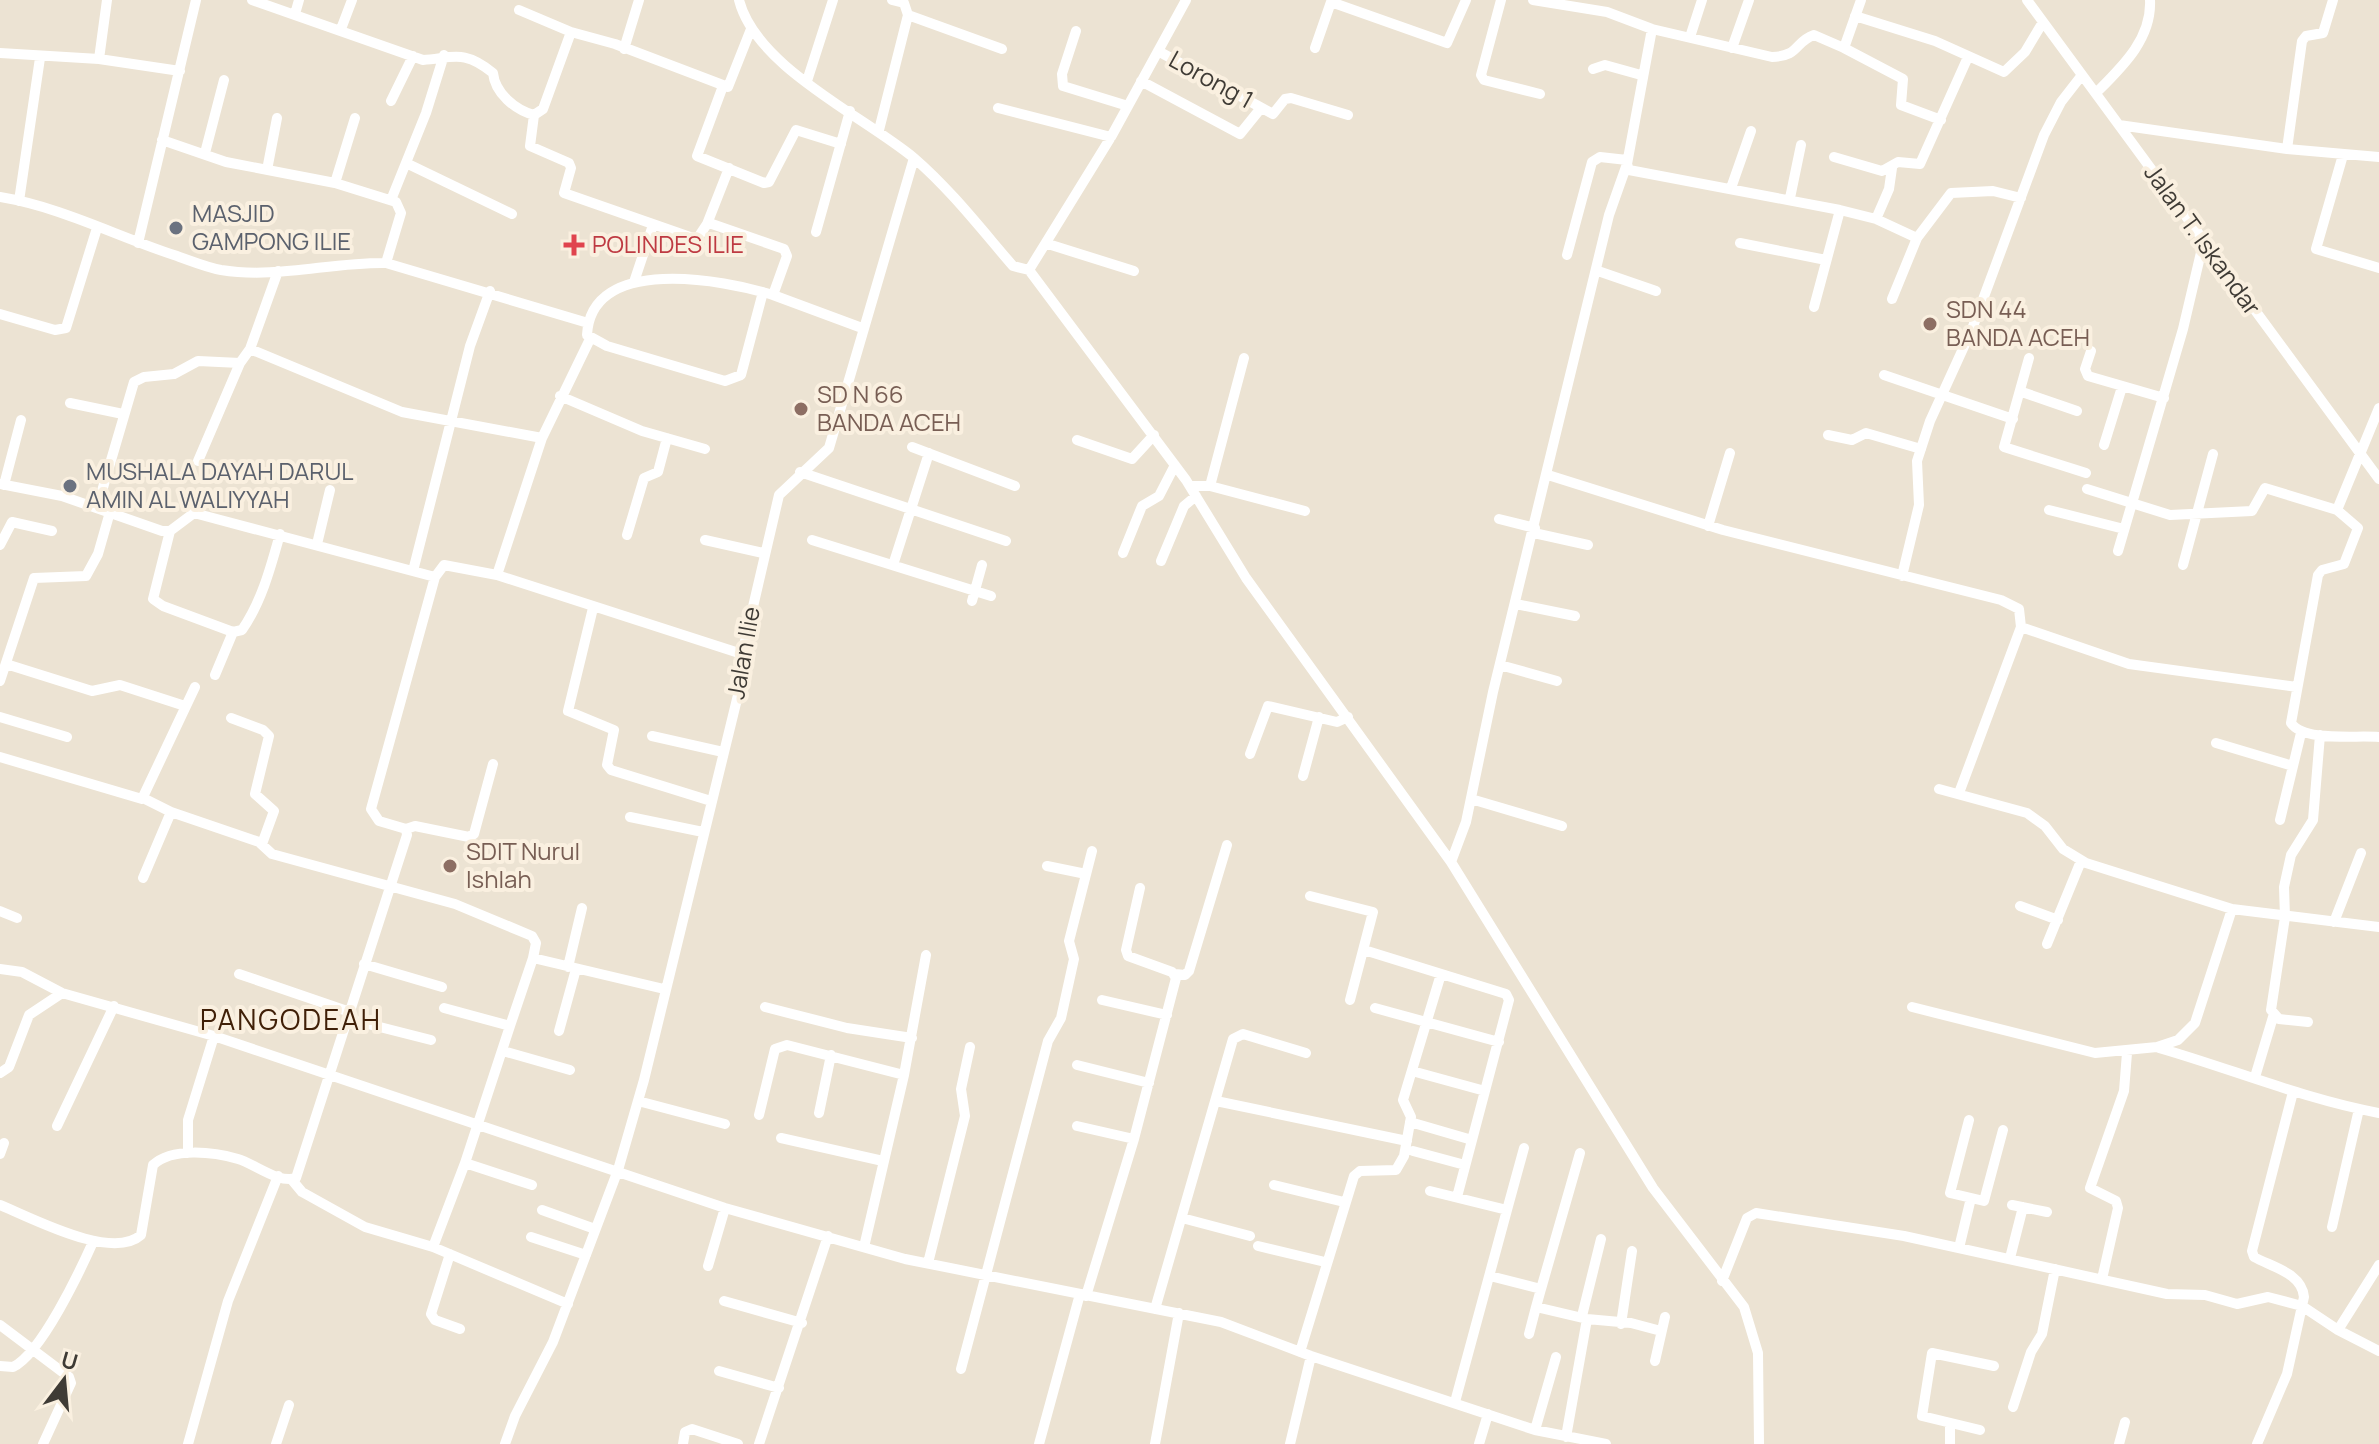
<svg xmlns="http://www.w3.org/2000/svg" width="2379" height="1444" font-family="Manrope,sans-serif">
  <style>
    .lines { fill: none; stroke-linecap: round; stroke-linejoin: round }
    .minor { stroke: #fff; stroke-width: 10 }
    .worship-dot { fill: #6b7280; stroke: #faf0e0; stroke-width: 3 }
    .health-dot { fill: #e0444e; stroke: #faf0e0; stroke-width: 3 }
    .education-dot { fill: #8d6e63; stroke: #faf0e0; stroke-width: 3 }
    .labels { text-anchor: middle; stroke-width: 8; stroke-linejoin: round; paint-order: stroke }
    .street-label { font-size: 24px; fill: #3f3b35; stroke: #faf0e0 }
    .worship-label { font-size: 24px; fill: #5b616d; stroke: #faf0e0; text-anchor: start }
    .health-label { font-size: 24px; fill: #be3a42; stroke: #faf0e0; text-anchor: start }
    .education-label { font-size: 24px; fill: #785e54; stroke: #faf0e0; text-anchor: start }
    .quarter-label { font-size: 28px; letter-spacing: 2px; fill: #402008; stroke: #faf0e0 }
  </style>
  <rect width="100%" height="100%" fill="#ece3d3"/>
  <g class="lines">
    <!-- minor -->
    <path class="minor" d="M252 0 423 60C453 58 464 49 493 73 495 93 515 110 534 115L543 109 571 32 615 44 728 87 751 29
      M739 0C756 67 862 115 914 158 951 190 981 229 1013 266L1029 270 1111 137 1186 0
      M1501 0 1481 75 1484 80 1540 94
      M1533 0 1607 12 1652 29 1772 57C1800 56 1794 42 1814 35L1844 48 1861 0
      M2027 0 2379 479
      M519 10 571 32
      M295 14 299 0
      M908 15 1002 49
      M1855 16 1935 41 2004 72 2025 52 2043 22
      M341 29 352 0
      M1652 29 1627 164 1629 170 1840 210 1876 219 1917 238
      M1076 31 1062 74 1063 86 1128 106
      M1690 37 1702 0
      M1315 48 1331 2 1447 43 1466 0
      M1732 48 1749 0
      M1844 48 1903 79 1901 105 1941 120
      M624 49 639 0
      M1158 51 1273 114 1285 99 1291 98 1348 115
      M0 53 99 59 180 71
      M99 59 107 0
      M1593 69 1605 65 1641 75
      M807 81 833 0
      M1141 81 1240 134 1261 108
      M723 86 697 156 764 183 769 182 796 130 841 144
      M2096 93C2122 67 2152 39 2150 0
      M391 101 413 56
      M998 108 1111 137
      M534 115 530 146 569 163 571 168 564 193 693 238 699 236 707 224H712L784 249 787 256 773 295
      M2119 125 2287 149 2379 157
      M879 130 908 15 904 3 892 0
      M162 140 226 162 335 183 396 202 401 213 386 263
      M2287 149 2302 41 2306 36 2323 33 2333 0
      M205 153 224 80
      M2343 155 2316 249 2379 268
      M1834 157 1882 171 1898 162 1920 164 1968 57
      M406 163 512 214
      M267 170 277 118
      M335 183 355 118
      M1731 188 1751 131
      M0 197C61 207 116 236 174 255 189 260 205 267 221 270 276 279 331 262 386 263L588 323
      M1790 198 1801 145
      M391 200 426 113 444 55
      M19 201 40 58
      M1876 219 1889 189 1892 168
      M707 224 729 168
      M816 232 850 111
      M138 243 196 0
      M1740 243 1826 260
      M1048 244 1134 271
      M1567 255 1592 162 1600 157 1627 160
      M1029 270 1186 480 1246 578 1451 862 1653 1188 1744 1307 1758 1353 1759 1444
      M1598 271 1656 291
      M634 282 653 225
      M763 292 741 375 725 381 607 346 587 335C591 254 724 280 773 295L862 328
      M1892 299 1917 238 1951 193 1993 191 2021 198
      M1814 307 1840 210
      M0 314 55 330 66 328 97 228
      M250 349 402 412 542 438
      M2091 351 2085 369 2088 376 2164 398
      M2029 358 2004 447 2086 473
      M1884 375 2013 419
      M2022 392 2077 411
      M560 396 642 431 705 449
      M70 403 123 414
      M1828 435 1852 440 1866 433 1921 449
      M1077 440 1132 459 1154 435
      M2104 445 2122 387
      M912 447 1015 486
      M198 461 240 363 250 349 278 271
      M800 472 1006 541
      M1548 475 1723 530 2001 600 2019 609 2021 627
      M0 484 62 496 162 531H170L194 513 435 577 444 565 497 575 742 654
      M4 485 21 420
      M1190 486H1210L1305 511
      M1210 486 1244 358
      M2087 489 2170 515 2252 511 2265 488 2337 510 2358 528 2344 564 2322 570 2318 575 2291 723C2304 742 2355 735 2379 737
      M97 508 134 382 144 377 174 374 198 361 240 363
      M2049 510 2124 529
      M2337 510 2379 408
      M1499 519 1535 528
      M1708 526 1730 453
      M170 531 153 599 163 606 233 632 215 675
      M1534 533 1588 545
      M627 535 644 478 658 472 667 438
      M705 540 763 553
      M812 540 991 596
      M317 544 330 490
      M0 545 12 522 52 531
      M2118 551 2183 329 2203 244
      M1123 553 1142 506 1159 496 1175 465
      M1161 561 1184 506 1196 496
      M893 565 929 453
      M2183 565 2213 454
      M413 571 470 346 490 291
      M497 575 542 438 590 339
      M1902 576 1919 505 1917 461 1930 421 1972 329 2044 135 2061 102 2082 75
      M972 601 982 565
      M1516 604 1575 616
      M593 608 568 711 614 730 607 765 611 770 711 801
      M233 632 242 630C262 601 271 566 280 534
      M6 664 92 691 120 685 185 706
      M1500 665 1557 681
      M0 681 34 578 86 576 98 554 110 512
      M0 717 67 737
      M231 718 263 730 269 736 255 794 274 811 262 844
      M652 736 723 752
      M2216 743 2293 766
      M1250 754 1268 706 1337 722 1348 717
      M0 757 142 799 195 687
      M1303 776 1319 717
      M1939 789 2027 813 2045 826 2063 849 2086 863 2232 909 2379 927
      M1959 793 2021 627 2129 664 2297 687
      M143 798 171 812 259 842 272 854 455 904 532 936 536 943 533 958
      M1471 799 1562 826
      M630 817 703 832
      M2280 820 2301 733
      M406 829 415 826 469 837 474 834 493 764
      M1451 862 1466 822 1493 692 1609 215 1627 164
      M1047 866 1086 874
      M143 878 171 812
      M1310 896 1373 912 1350 1000
      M2020 906 2058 920
      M0 911 17 918
      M2334 922 2361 853
      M2047 944 2081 861 2086 863
      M1364 950 1506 994 1509 1000 1457 1197
      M364 964 442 987
      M568 967 582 908
      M0 969 22 972 62 993 214 1036
      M239 974 350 1012
      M1175 974 1185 975 1189 971 1227 845
      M1102 1000 1167 1015
      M765 1007 847 1028 912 1038
      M1912 1007 2095 1053 2157 1047 2178 1040 2195 1023 2232 909
      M444 1008 510 1026 465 1163 532 1185
      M1375 1008 1499 1042
      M348 1019 431 1040
      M2308 1022 2279 1019 2271 1010 2285 917 2284 887 2291 855 2313 820 2320 735
      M510 1026 533 958 664 989
      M559 1031 576 969
      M2159 1048C2232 1069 2304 1099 2379 1113
      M503 1051 570 1070
      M1077 1065 1149 1083
      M1412 1071 1485 1091
      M0 1073 9 1067 29 1015 62 993
      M2255 1077 2273 1017
      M638 1101 725 1124
      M1216 1101 1407 1141
      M819 1113 831 1055
      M759 1115 775 1049 787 1045 904 1075
      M1969 1120 1950 1193 1984 1201 2003 1130
      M1410 1122 1472 1140
      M57 1126 114 1006
      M1077 1126 1134 1139
      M781 1138 883 1161
      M1413 1151 1465 1165
      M188 1153V1120L214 1036 725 1208 905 1259 1221 1322 1311 1356 1535 1430 1606 1444
      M0 1154 4 1143
      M292 1180 302 1192 365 1227 433 1247 568 1304
      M1274 1185 1344 1202
      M1430 1191 1507 1210 1455 1402
      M0 1205C32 1218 112 1261 141 1235L153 1165C172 1147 214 1152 238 1159 255 1164 279 1184 296 1178L407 835 406 829 379 821 371 809 435 577
      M2012 1205 2047 1212
      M542 1210 595 1229
      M1507 1210 1524 1148
      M1182 1218 1250 1236
      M2332 1227 2359 1109
      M531 1237 586 1255
      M1258 1246 1325 1262
      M433 1247 465 1163
      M864 1247 904 1075 926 955
      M1959 1248 1971 1198
      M450 1254 431 1314 435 1320 460 1329
      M2010 1258 2023 1207
      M928 1263 965 1116 961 1089 970 1047
      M708 1266 725 1208
      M1490 1276 1541 1289 1536 1307 1587 1319 1566 1437
      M2102 1279 2118 1208 2116 1201 2090 1188 2124 1091 2127 1053
      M1722 1281 1747 1218 1756 1213 1904 1236 2167 1294 2205 1295 2237 1304 2268 1297 2302 1306 2338 1330 2379 1351
      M1541 1289 1580 1153
      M1086 1296 1134 1139 1176 978 1172 972 1128 956 1126 950 1140 888
      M724 1301 802 1323
      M1155 1309 1233 1039 1243 1034 1306 1053
      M1582 1316 1601 1239
      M1587 1319 1631 1323 1661 1331
      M1621 1324 1632 1251
      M0 1325 69 1377 71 1383 43 1444
      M2338 1330 2379 1265
      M1529 1334 1536 1307
      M1300 1352 1354 1176 1360 1171 1396 1170 1404 1156 1411 1117 1403 1100 1441 974
      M1655 1361 1665 1317
      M0 1366 13 1367C41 1354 80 1271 93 1242
      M961 1369 1048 1041 1061 1018 1074 959 1069 941 1092 851
      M719 1371 779 1388
      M2013 1407 2031 1352 2042 1334 2055 1269
      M1535 1430 1556 1357
      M1980 1430 1922 1416 1932 1353 1994 1366
      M188 1444 228 1301 278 1176
      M276 1444 289 1405
      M505 1444 515 1416 553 1342 618 1170 644 1080 738 695 742 654 779 495 829 448 914 158
      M683 1444 685 1432 692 1429 738 1444
      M759 1444 828 1236
      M1039 1444 1080 1294
      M1155 1444 1179 1313
      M1290 1444 1311 1356
      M1479 1444 1488 1414
      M1950 1444V1423
      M2119 1444 2125 1422
      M2257 1444 2287 1374 2304 1297C2302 1273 2272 1267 2254 1257L2252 1251 2293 1092"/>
  </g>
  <!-- markers -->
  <g class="worship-dot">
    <circle cx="176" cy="228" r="8"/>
    <circle cx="70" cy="486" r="8"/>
  </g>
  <path class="health-dot" d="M570 233h8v8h8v8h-8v8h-8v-8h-8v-8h8z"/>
  <g class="education-dot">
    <circle cx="1930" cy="324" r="8"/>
    <circle cx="801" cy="409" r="8"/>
    <circle cx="450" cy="866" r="8"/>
  </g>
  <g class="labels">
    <!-- street labels -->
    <g class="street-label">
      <text transform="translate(1211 80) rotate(29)" y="8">Lorong 1</text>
      <text transform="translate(2202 240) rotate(54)" y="8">Jalan T. Iskandar</text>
      <text transform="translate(744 653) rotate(-80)" y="8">Jalan Ilie</text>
    </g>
    <!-- worship labels -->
    <g class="worship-label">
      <text x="192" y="222">MASJID<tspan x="192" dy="28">GAMPONG ILIE</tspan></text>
      <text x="86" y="480">MUSHALA DAYAH DARUL<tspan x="86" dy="28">AMIN AL WALIYYAH</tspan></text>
    </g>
    <!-- health labels -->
    <g class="health-label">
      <text x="592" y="253">POLINDES ILIE</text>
    </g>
    <!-- education labels -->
    <g class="education-label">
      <text x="1946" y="318">SDN 44<tspan x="1946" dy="28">BANDA ACEH</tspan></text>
      <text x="817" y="403">SD N 66<tspan x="817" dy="28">BANDA ACEH</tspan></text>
      <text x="466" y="860">SDIT Nurul<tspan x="466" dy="28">Ishlah</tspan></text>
    </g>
    <!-- quarter labels -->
    <g class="quarter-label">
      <text x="291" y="1030">PANGODEAH</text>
    </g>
  </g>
  <!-- north arrow -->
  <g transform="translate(64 1380) rotate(16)" stroke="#faf0e0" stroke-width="6" paint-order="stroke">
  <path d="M0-6L14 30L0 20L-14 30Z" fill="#3f3b35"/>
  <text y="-12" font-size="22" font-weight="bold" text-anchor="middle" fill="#3f3b35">U</text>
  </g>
</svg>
